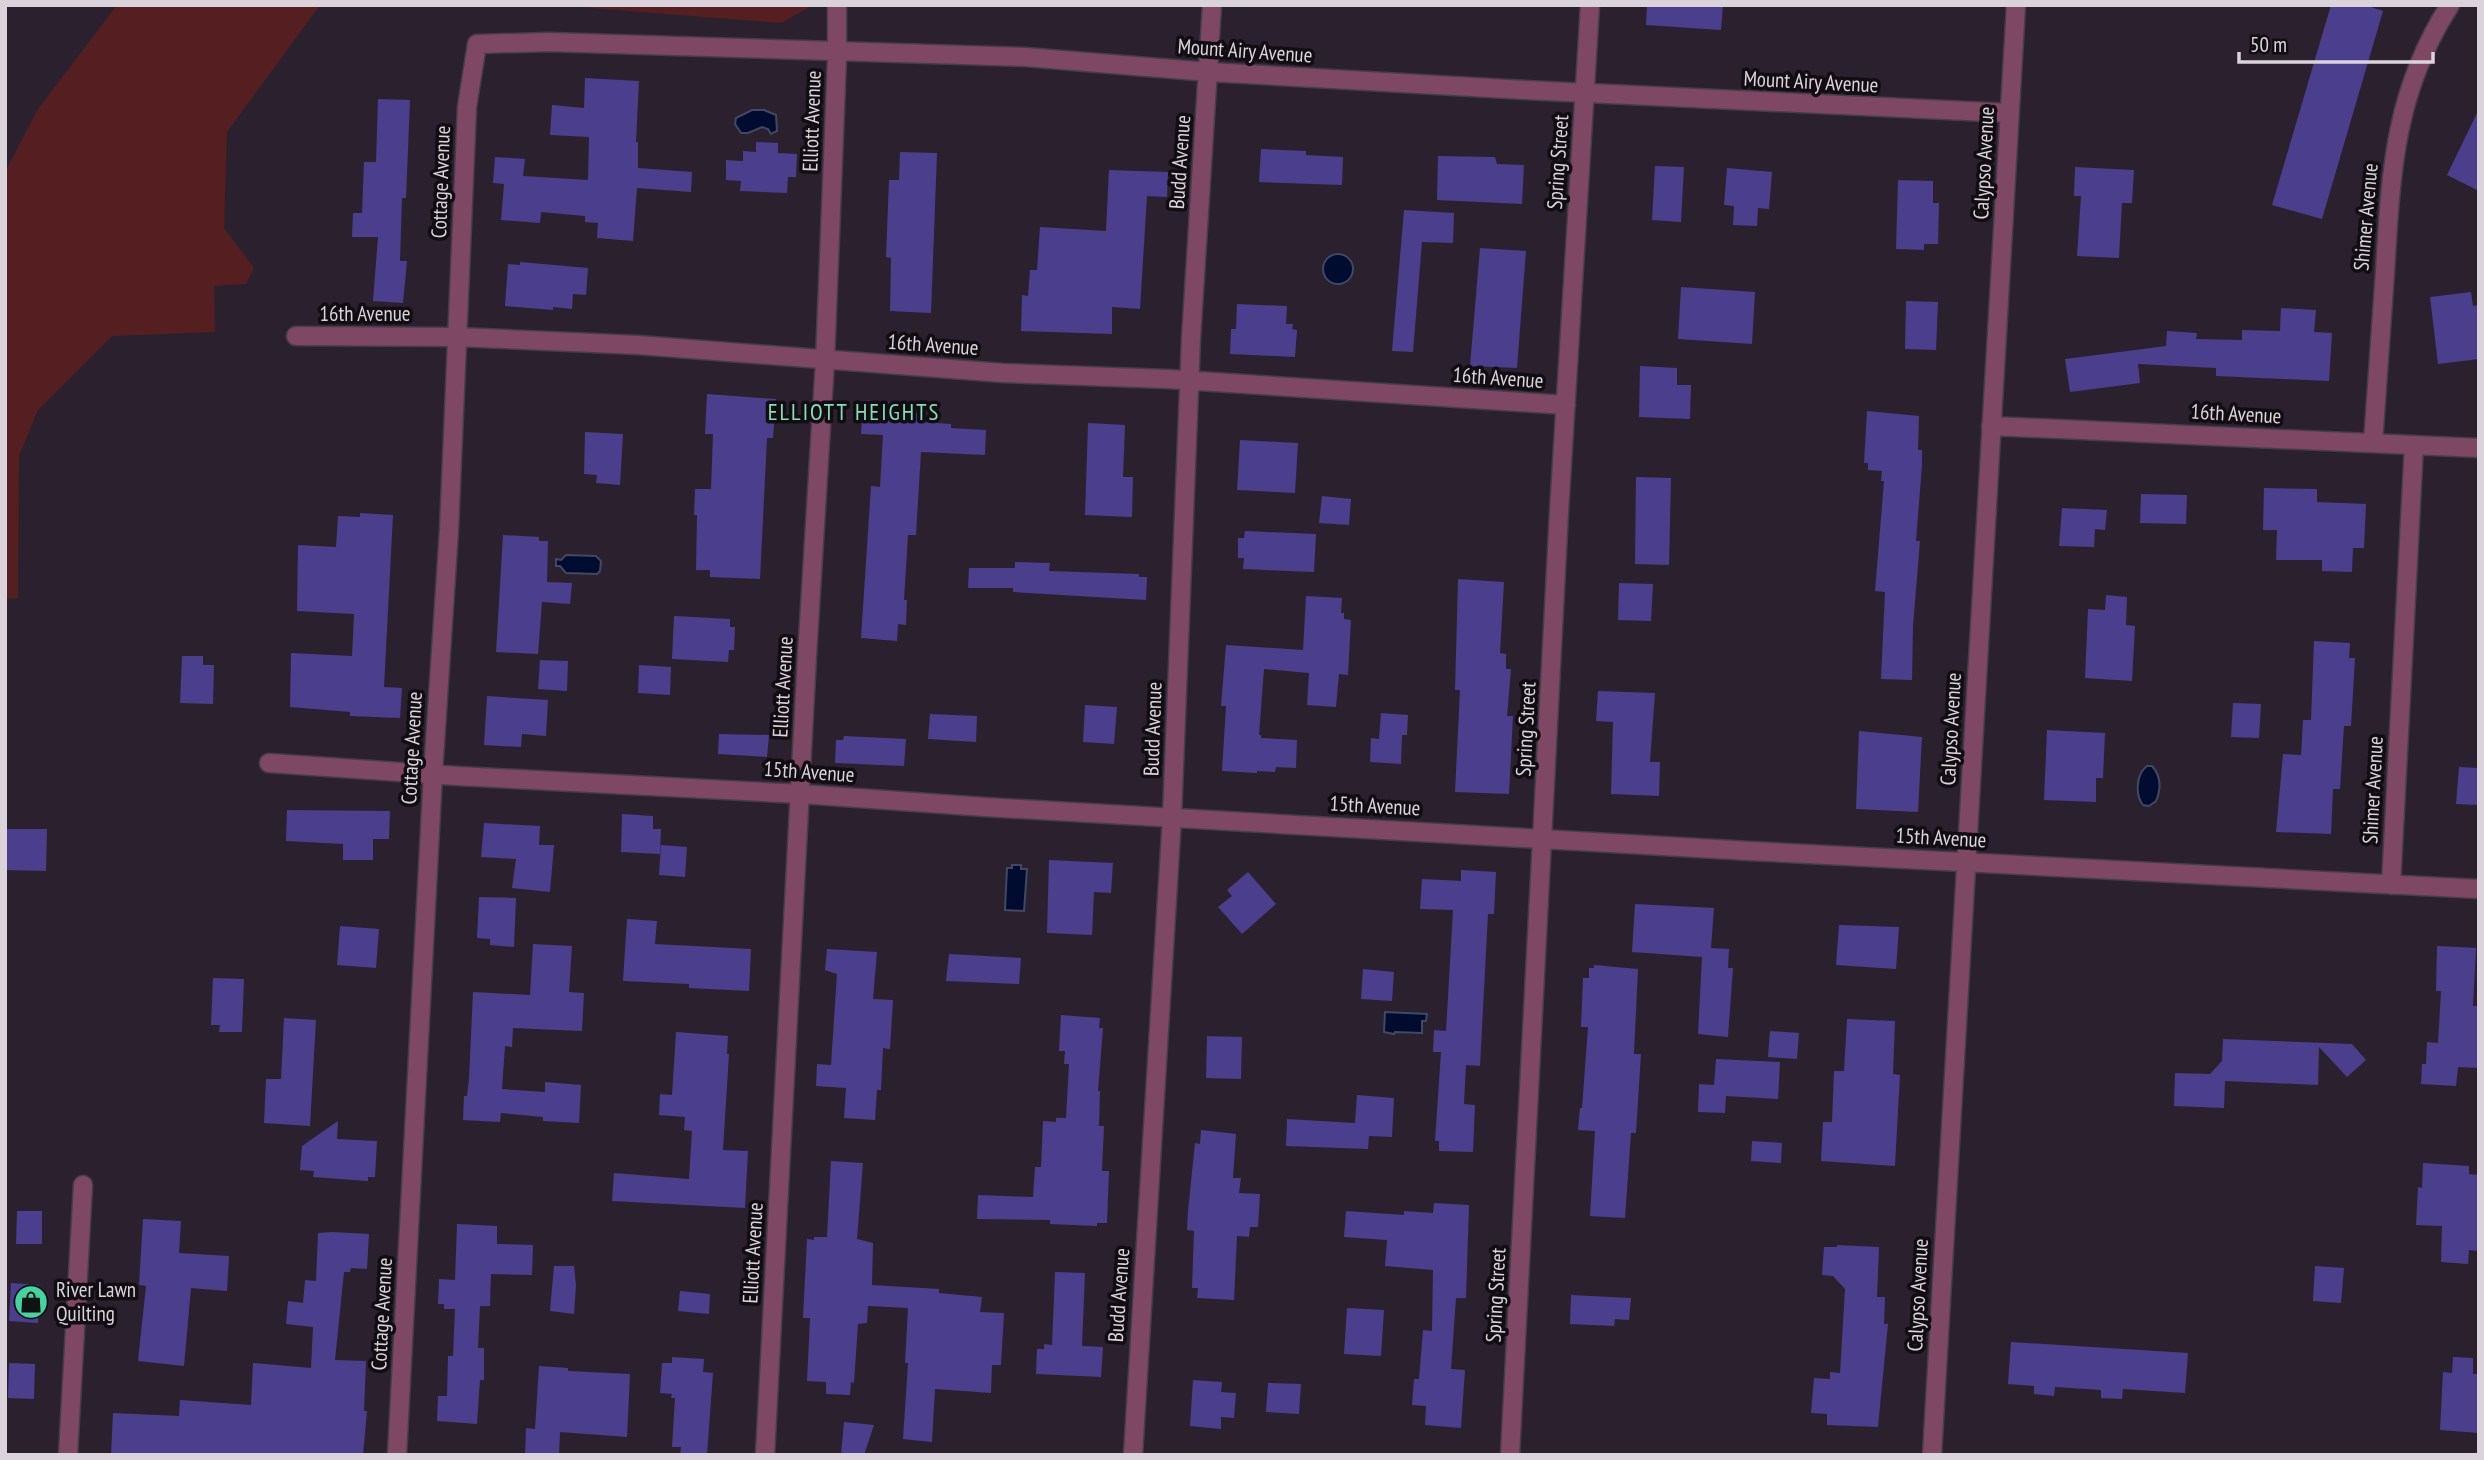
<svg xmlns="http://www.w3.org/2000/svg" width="2484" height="1460" font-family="'PT Sans Narrow',sans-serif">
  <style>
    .green { fill: #551e21 }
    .water { fill: #000c2f; stroke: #414863; stroke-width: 2 }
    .building { fill: #4b3e8d }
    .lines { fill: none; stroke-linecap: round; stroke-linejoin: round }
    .minor-casing { stroke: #473d4a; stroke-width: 21 }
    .minor { stroke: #7e4763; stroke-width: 18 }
    .labels { text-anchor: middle; stroke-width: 7; stroke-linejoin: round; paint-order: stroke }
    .street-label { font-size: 21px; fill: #dad3dc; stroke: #110d12 }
    .poi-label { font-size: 21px; fill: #dad3dc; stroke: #110d12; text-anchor: start }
    .neighbourhood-label { font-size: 23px; letter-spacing: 2px; fill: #87ddb8; stroke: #110d12 }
  </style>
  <rect width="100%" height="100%" fill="#2b212e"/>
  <!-- green -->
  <path class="green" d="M117 5H320L227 132 224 228 254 268 246 284 214 286 215 332 112 336 38 410 19 456 18 598 5 599V172L38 109Z
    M555 5H813L781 23Z"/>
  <!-- water -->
  <path class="water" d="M752 110H764L776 115 777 131 771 134 768 129 762 127 748 133H741L735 124 736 118Z
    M1323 269a15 15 0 1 1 30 0a15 15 0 1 1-30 0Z
    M566 555 596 556 601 561 600 571 597 574 566 573 560 566H556V559L561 560Z
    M2147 766H2152C2161 776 2161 789 2156 801L2149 806 2143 805C2135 795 2136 774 2147 766Z
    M1012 865H1021V869H1027L1024 911 1005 910 1007 868H1012Z
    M1385 1012 1427 1014 1426 1021H1422V1033L1395 1032 1394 1034 1384 1032Z"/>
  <!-- building -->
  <path class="building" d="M1647 5H1723L1721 30 1646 25Z
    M2331 5H2365L2383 11 2322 219 2272 205Z
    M585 78 639 81 636 142H638V168L692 172 691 192 637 188 633 241 597 238 598 223 585 222V216L541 212 540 223 501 220 504 184 493 183 495 157 525 159 523 176 588 180 589 137 550 135 552 105 584 108Z
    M378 99 410 100 406 198H402L400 261H407L403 303 373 301 378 237H352L353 213H362L364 162H376Z
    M2479 109V191L2447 175Z
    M756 142 778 143V153L797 154 796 177H788L787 193 740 191 741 181 726 180V160L743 161V151L756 152Z
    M1261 149 1306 151V155L1343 157 1342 185 1259 182Z
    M900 152 937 153 931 313 890 311 891 258 886 257 889 180H899Z
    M1438 156 1495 157 1497 164 1524 165 1522 204 1437 200Z
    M1655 166 1684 167 1681 222 1652 220Z
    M2075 167 2134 170 2132 203H2122L2119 258 2077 256 2081 196H2074Z
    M1727 168 1772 172 1769 209 1758 208 1757 226 1733 225 1734 206 1724 205Z
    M1109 170 1168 172 1167 197 1147 196 1140 309 1112 307V334L1021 331 1022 295 1028 296 1030 270H1037L1040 227 1106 231Z
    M1898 180 1933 181V203H1939L1938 244H1924V250L1896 249Z
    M1404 210 1454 213 1453 243 1422 242 1413 352 1392 351Z
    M1480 248 1526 251 1517 368 1470 366Z
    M520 262 588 268 586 295 573 294 572 309 553 307V310L505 306 508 264 520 265Z
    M1681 287 1755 292 1752 344 1678 339Z
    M2471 292 2473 306 2479 305V359L2438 364 2430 297Z
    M1906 301 1938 302 1936 350 1905 349Z
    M1237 304 1287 306 1286 324H1293L1292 329 1297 330 1295 357 1230 354 1231 329H1236Z
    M2281 308 2316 310 2314 332 2332 333 2329 381 2216 376V368L2138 364 2140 383 2070 392 2065 359 2166 346 2167 331 2197 333 2196 339 2242 340V330L2280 331Z
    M1640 366 1677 368V385H1691L1690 419 1639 417Z
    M707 394 776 399 773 438H767L760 579 710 577V570H696L697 515H694L695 489H711L713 434H705Z
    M863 400 915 404V413H922L921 422 951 424V428L986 430 985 455 921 452 916 535H908L904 600H907L906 625 898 624 897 641 861 638 871 486 880 487 883 435 861 434Z
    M1867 411 1919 416 1918 450H1922V465L1916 541H1920L1913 626 1912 680 1881 679 1885 592 1875 591 1884 481H1881L1882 471 1868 470V463H1864Z
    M1088 423 1125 425 1123 477H1133L1132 517 1085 515Z
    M585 432 623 434 620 485 596 483 597 475 584 474Z
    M1240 440 1298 443 1295 493 1237 490Z
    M1636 477 1671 478 1669 565 1635 564Z
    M2264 488 2317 489V502L2366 504 2364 548H2353L2352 572 2322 571V560H2276L2277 530H2263Z
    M2141 494 2187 495 2186 524 2140 523Z
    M1322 496 1351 499 1349 525 1319 523Z
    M2062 508 2107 510 2105 530 2095 529 2094 547 2059 546Z
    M360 513 393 515 384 687 402 688 400 718 350 716V712L290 707 291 653 352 656 354 614 297 611 298 545 336 547 338 516 360 517Z
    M1245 531 1316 534 1314 572 1243 569 1244 558H1238V538H1244Z
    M503 535 539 537V541H548L547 582 572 583 570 604 542 602 538 654 496 652Z
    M1015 562 1050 563 1049 571 1139 574V577H1147L1146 600 1013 592V588H968L969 568H1015Z
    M1458 579 1504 582 1500 653 1506 654V669H1511L1507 716H1513L1509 794 1455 792 1460 690H1455Z
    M1619 583 1653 584 1651 621 1618 620Z
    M2106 595 2127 597 2126 625 2135 626 2132 681 2085 678 2088 609 2105 610Z
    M1306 596 1342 598 1341 613H1344V619L1351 620 1348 675 1339 674 1336 707 1307 705 1309 673 1264 669 1259 735H1261V738L1297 740 1296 768 1276 767 1275 772 1257 771V773L1222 771 1226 706H1221L1226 645 1303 650Z
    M674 616 730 619V627H735L734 650H729L728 662 672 659Z
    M2314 641 2350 643 2349 658H2355L2351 726H2344L2340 789H2333L2331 834 2276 832 2283 754 2301 755 2303 720H2311Z
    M182 656H203V665H214L213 704 180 703Z
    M540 660 568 661 567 691 538 689Z
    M639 665 671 667 670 695 638 693Z
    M1598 691 1655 693 1650 762H1660L1659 796 1611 794 1613 722 1596 721Z
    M487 696 548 700 546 736 522 734 521 747 484 745Z
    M2233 703 2261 704 2259 738 2231 737Z
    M1085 705 1117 707 1114 744 1083 742Z
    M1381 713 1408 715 1407 735H1402L1401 764 1370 762 1371 738 1379 739Z
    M930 714 977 716 976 742 928 739Z
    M2047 730 2105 733 2103 778H2096V802L2044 800Z
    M1859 731 1922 737 1918 812 1856 809Z
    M719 734 769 735 767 757 718 754Z
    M844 736 906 739 904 766 835 763 836 740H843Z
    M2459 767 2479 768V805L2456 804Z
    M287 810 390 811 389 839H373V860H343V844L286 841Z
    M622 814 653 816V829H661L660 854 621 852Z
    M484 823 540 826 539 845H554L550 892 512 888 516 859 481 857Z
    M5 829H47L46 871 5 870Z
    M661 845 687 847 685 877 659 875Z
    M1049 860 1113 863 1111 893 1094 892 1092 935 1047 933Z
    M1461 870 1496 872 1494 914H1488L1480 1066 1466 1065 1464 1104 1475 1105 1473 1152 1439 1151V1141H1435L1441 1052H1433L1434 1030 1446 1031 1453 910 1420 909 1422 879 1461 881Z
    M1248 872 1276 904 1242 934 1218 907 1232 896 1227 890Z
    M479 897 516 898 514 947 490 945V939L477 938Z
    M1635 904 1714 908 1711 948 1729 949 1728 968H1733L1728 1037 1698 1034 1702 957 1632 952Z
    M627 919 657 921 655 944 751 949 749 991 689 988V984L623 981Z
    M1839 925 1899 927 1896 969 1836 965Z
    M340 926 379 929 376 968 337 965Z
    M533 944 572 946 569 992 584 993 582 1031 513 1028 512 1047 505 1046 502 1089 545 1092V1082L581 1085 579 1123 543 1121V1117L501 1113 500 1122 463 1120 464 1096H467L469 1079 473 992 530 995Z
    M2437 946 2476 948 2473 1006H2479V1068L2458 1067 2456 1086 2421 1084 2422 1064H2426L2427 1042 2438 1043 2441 991H2436Z
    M827 949 877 952 873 999 893 1000 890 1049 883 1048 881 1090H877L875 1120 844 1118 846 1088 816 1086 817 1064 831 1065 837 974 825 970Z
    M949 954 1021 958 1019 984 946 981Z
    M1594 965 1638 969 1634 1054H1641L1639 1085 1636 1133H1631L1625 1218 1590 1216 1595 1131 1578 1130 1580 1108H1582L1588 1027H1581L1583 978H1589V968H1594Z
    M1363 969 1394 972 1392 1001 1361 999Z
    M213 978 244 979 242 1032H219L220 1025H211Z
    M1061 1015 1100 1018 1099 1028H1103L1098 1091H1100L1099 1126H1104L1102 1171H1109L1107 1223H1097V1226L1050 1224V1220L977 1219 978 1195 1033 1197 1035 1167H1041L1043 1121 1056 1122V1118H1066L1069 1064H1064L1065 1051H1059Z
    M284 1018 316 1020 310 1126 264 1123 266 1079H281Z
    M1847 1019 1895 1021 1893 1074 1900 1075 1895 1166 1821 1161 1823 1122H1832L1834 1071H1844Z
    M1770 1031 1799 1033 1797 1059 1768 1057Z
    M676 1032 728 1036 727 1054H729L723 1150 748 1151 745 1208 612 1201 614 1173 689 1179 692 1131 684 1130 685 1117 659 1115 660 1094 672 1095Z
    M1207 1036 1242 1037 1241 1079 1206 1078Z
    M2223 1039 2352 1044 2366 1060 2347 1077 2319 1047 2318 1085 2225 1081 2224 1108 2174 1106 2175 1073 2210 1074 2222 1061Z
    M1716 1059 1780 1062 1778 1099 1726 1096 1725 1113 1698 1112 1699 1084 1714 1085Z
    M1357 1095 1394 1098 1392 1137 1369 1136 1368 1149 1286 1146 1287 1119 1355 1123Z
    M338 1121 337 1139 377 1141 375 1177H368V1181L313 1177 314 1171 300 1170 302 1146Z
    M1201 1130 1236 1134 1233 1178H1241L1239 1193 1260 1194 1258 1227H1250L1249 1237 1237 1236 1234 1300 1197 1298 1198 1288H1192L1194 1231 1187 1230 1188 1211 1195 1143 1200 1144Z
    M1752 1141 1782 1143 1781 1163 1751 1161Z
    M831 1161 863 1163 857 1239 873 1243 872 1285 939 1289V1293L982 1297 980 1312 1004 1313 1001 1365H992L991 1393 935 1389 932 1442 903 1439 908 1363H905L908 1308 868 1306 867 1323 858 1324 854 1383 851 1382 850 1395 826 1394V1382L807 1381 810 1318H803L807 1239 814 1240V1237H827Z
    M2423 1163 2469 1166V1174L2479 1175V1251L2469 1250 2468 1264 2441 1262 2442 1226 2416 1225 2418 1187 2422 1188Z
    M1434 1203 1469 1205 1466 1298H1456L1451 1369 1465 1370 1461 1428 1425 1425 1426 1406 1412 1405 1414 1379H1419L1423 1330 1432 1331 1433 1270 1385 1266 1387 1240 1344 1237 1346 1211 1404 1215V1211L1433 1213Z
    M17 1211H42V1244H16Z
    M143 1219 181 1221 179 1253 229 1256 227 1291 191 1288 184 1366 138 1361 146 1286 139 1285Z
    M457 1224 497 1226V1244L533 1245 532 1275 491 1274 490 1306H480L478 1348H484V1380H480L477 1424 437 1421 438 1396H447L448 1356H453L455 1309H444V1304H438L439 1279 455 1280Z
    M333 1232 369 1234 367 1269 351 1268 350 1272H344L335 1360 366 1361 364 1411H367L363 1455H111L113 1413 179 1416 180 1400 251 1405 253 1363 311 1368 313 1327 286 1324 288 1301 303 1303 305 1280 316 1281 318 1233Z
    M1837 1245 1879 1247 1877 1297H1885L1884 1324H1888L1878 1427 1827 1425V1414L1811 1413 1814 1378 1830 1379V1372L1840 1373 1845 1289 1833 1276 1822 1275 1824 1247H1837Z
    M554 1266H574L576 1285 574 1314 550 1311Z
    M2315 1266 2344 1268 2341 1303 2313 1301Z
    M1055 1272 1085 1273 1082 1346 1103 1347 1101 1377 1036 1374 1037 1349H1044V1344L1052 1345Z
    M11 1283 39 1285 38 1323 9 1321Z
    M680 1291 710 1294 709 1314 678 1311Z
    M1571 1295 1631 1298 1629 1320 1615 1319 1614 1326 1570 1324Z
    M1347 1308 1384 1310 1381 1356 1344 1354Z
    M2011 1342 2188 1353 2185 1393 2123 1389 2122 1399 2101 1398V1390L2055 1387 2054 1396 2034 1394V1386L2008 1384Z
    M672 1357 704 1359 703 1372 713 1373 707 1455H680L681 1447H672L675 1398H671L672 1394 660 1393 662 1363H672Z
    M2453 1357 2473 1358V1374H2479V1433L2440 1430 2443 1372 2452 1373Z
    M9 1363 35 1364 34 1399 8 1398Z
    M539 1366 568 1368V1371L630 1374 627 1437 560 1432 559 1455H525L526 1428 535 1429Z
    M1193 1380 1222 1382 1221 1392 1236 1393 1234 1418 1221 1417V1429L1190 1426Z
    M1268 1383 1301 1384 1299 1414 1266 1412Z
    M844 1422 874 1425 864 1455H841Z"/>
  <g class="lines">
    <!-- minor casing -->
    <g class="minor-casing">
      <path id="minor" d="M296 336 458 337 638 345 1003 373 1167 379 1566 405
        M1991 426 2479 448
        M2373 443C2377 386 2381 329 2385 272 2391 172 2394 92 2450 5
        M269 763 458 776 801 794 985 807 1750 851 2479 889
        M2391 885 2414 445
        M68 1455 83 1185
        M397 1455 433 773 449 530 467 107 477 44 549 42 1025 57 1209 72 1525 90 2009 113
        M765 1455 807 656 825 361 837 58V5
        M1133 1455 1172 817 1191 339 1212 5
        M1510 1455 1559 512 1590 5
        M1932 1455 2016 5"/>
    </g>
    <!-- minor -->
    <use href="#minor" class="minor"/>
  </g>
  <!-- icons -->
  <defs>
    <g id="shop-disc" transform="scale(1.75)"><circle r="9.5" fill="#43d4a0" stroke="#110d12"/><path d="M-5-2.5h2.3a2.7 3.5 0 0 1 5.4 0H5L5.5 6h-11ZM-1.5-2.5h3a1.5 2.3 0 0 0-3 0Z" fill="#111"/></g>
  </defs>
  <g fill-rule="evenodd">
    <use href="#shop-disc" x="31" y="1302"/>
  </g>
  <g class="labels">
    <!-- street labels -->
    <g class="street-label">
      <text transform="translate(1245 51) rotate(4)" y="7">Mount Airy Avenue</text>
      <text transform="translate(1811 82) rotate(3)" y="7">Mount Airy Avenue</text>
      <text transform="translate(812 121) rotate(-88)" y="7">Elliott Avenue</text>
      <text transform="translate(1180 162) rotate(-86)" y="7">Budd Avenue</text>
      <text transform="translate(1558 162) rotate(-86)" y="7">Spring Street</text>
      <text transform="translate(1984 163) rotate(-87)" y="7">Calypso Avenue</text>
      <text transform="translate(441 182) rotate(-88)" y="7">Cottage Avenue</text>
      <text transform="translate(2366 217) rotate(-85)" y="7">Shimer Avenue</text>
      <text x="365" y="321">16th Avenue</text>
      <text transform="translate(933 345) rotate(4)" y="7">16th Avenue</text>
      <text transform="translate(1498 378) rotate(4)" y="7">16th Avenue</text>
      <text transform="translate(2236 414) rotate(3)" y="7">16th Avenue</text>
      <text transform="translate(783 687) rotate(-87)" y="7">Elliott Avenue</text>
      <text transform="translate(1153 729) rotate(-88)" y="7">Budd Avenue</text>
      <text transform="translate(1526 729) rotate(-87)" y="7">Spring Street</text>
      <text transform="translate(1951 729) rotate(-87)" y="7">Calypso Avenue</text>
      <text transform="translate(412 748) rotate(-87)" y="7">Cottage Avenue</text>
      <text transform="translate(809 772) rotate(4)" y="7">15th Avenue</text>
      <text transform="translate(2373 790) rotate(-87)" y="7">Shimer Avenue</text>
      <text transform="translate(1375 806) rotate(3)" y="7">15th Avenue</text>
      <text transform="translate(1941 838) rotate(3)" y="7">15th Avenue</text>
      <text transform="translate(753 1253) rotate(-87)" y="7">Elliott Avenue</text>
      <text transform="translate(1119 1295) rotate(-86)" y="7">Budd Avenue</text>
      <text transform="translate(1496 1295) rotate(-87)" y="7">Spring Street</text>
      <text transform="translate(1918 1295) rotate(-87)" y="7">Calypso Avenue</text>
      <text transform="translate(382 1314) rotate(-87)" y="7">Cottage Avenue</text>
    </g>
    <!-- poi labels -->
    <g class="poi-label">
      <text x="56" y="1297">River Lawn<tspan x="56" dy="24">Quilting</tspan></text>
    </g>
    <!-- neighbourhood labels -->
    <g class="neighbourhood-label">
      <text x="854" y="420">ELLIOTT HEIGHTS</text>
    </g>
  </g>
  <!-- border -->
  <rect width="2484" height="1460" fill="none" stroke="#dad3dc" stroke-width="14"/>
  <!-- scale -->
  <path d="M2239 52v10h194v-10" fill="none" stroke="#dad3dc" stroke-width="3.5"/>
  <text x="2250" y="52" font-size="21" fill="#dad3dc" stroke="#110d12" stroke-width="5" paint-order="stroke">50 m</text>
</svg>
